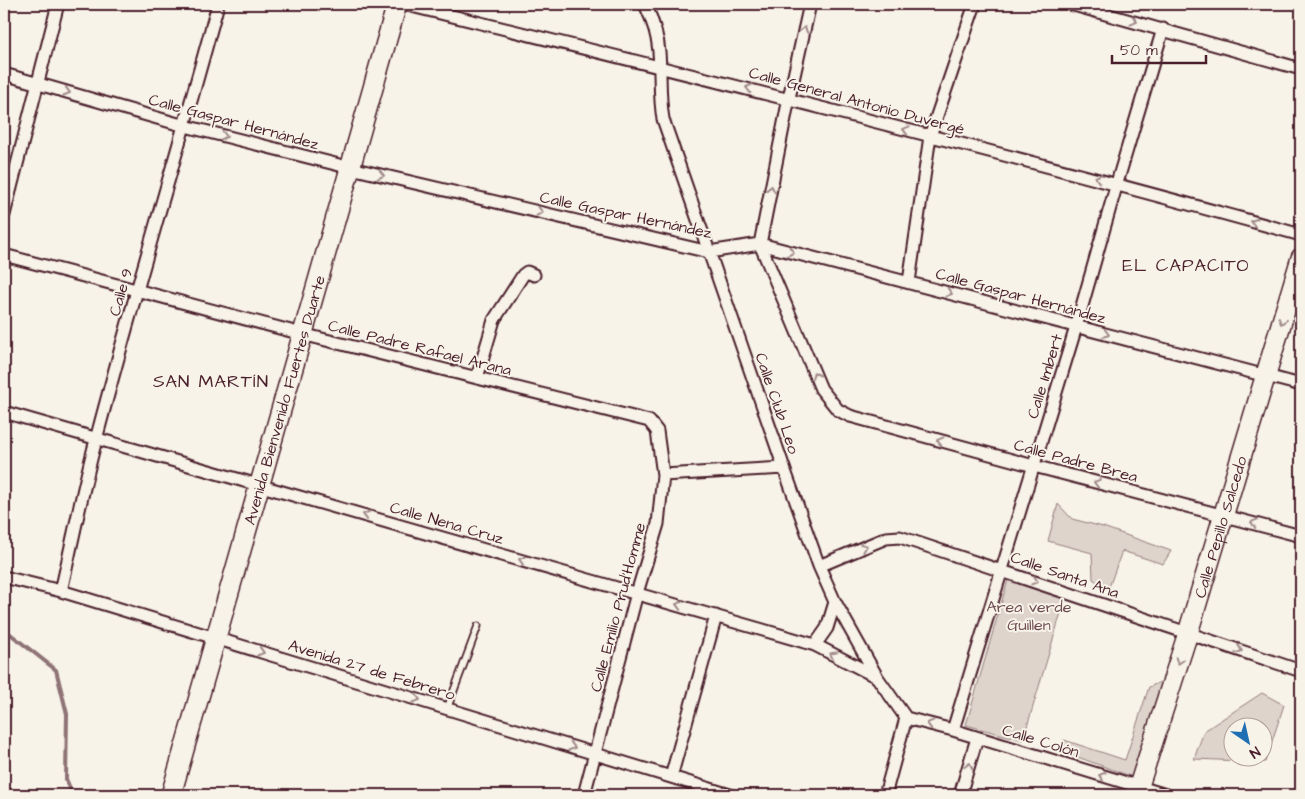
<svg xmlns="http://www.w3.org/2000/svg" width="1305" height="799" font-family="'Architects Daughter',sans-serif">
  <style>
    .green { fill: #ded4cc; stroke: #947a7c; fill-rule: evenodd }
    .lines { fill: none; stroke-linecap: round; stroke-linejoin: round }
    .stream { stroke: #8e7275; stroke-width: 4 }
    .service-casing { stroke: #4a1f2b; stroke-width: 9 }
    .minor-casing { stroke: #4a1f2b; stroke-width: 15 }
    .primary-casing { stroke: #4a1f2b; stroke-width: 22 }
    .service { stroke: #f7f3e8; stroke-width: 5.5 }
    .minor { stroke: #f7f3e8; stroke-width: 11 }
    .primary { stroke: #f7f3e8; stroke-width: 19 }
    .oneway { stroke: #a0898a }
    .labels { text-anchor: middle; stroke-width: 4; stroke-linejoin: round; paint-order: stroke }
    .street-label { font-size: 16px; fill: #4a1f2b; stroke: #f7f3e8 }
    .park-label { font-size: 16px; fill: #6f4c53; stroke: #f7f3e8 }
    .neighbourhood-label { font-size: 18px; letter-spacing: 1px; fill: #4a1f2b; stroke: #f7f3e8 }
  </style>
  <rect width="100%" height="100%" fill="#f7f3e8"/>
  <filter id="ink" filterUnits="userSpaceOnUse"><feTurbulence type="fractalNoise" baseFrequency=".02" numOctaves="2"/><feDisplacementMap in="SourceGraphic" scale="10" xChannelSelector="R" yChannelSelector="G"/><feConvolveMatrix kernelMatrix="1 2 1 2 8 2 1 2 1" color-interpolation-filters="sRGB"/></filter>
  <g filter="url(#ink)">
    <!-- green -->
    <path class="green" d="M1058 504 1072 519 1103 527 1171 551 1163 564 1122 551 1108 590 1093 579 1092 553 1048 541Z
      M1010 573 1066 596 1023 740 966 725Z
      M1167 679 1141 780 1061 751 1064 740 1125 760 1149 687Z
      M1262 693 1284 705 1265 762 1194 759 1204 731ZM1232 726H1262V756H1232Z"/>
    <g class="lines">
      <!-- stream -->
      <path class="stream" d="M4 629 56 670 67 714 66 779 73 795"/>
      <!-- service casing -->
      <g class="service-casing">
        <path id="service" d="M447 709 478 626
          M8 792 11 795"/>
      </g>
      <!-- minor casing -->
      <g class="minor-casing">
        <path id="minor" d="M403 4C703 77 1003 152 1301 235
          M645 4C652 19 658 36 659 52 661 75 659 96 663 119L784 468 819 566 835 602 877 677 906 718
          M810 4 789 98 760 244 821 389 838 410 850 416 1034 466 1301 536
          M1070 4 1301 69
          M4 74 185 126 351 168 709 252 760 244 1301 385
          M4 215 58 4
          M4 255 302 334 649 421 657 431 663 475 658 524 637 593 584 795
          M909 282 930 136 975 4
          M477 378 494 320 523 275 527 272 534 275
          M4 412 815 645 877 677
          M663 475 784 468
          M819 566 886 538 900 537 1301 671
          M4 577 61 591 730 795
          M61 591C73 539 83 487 97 436 135 291 179 148 218 4
          M815 645 827 628 835 602
          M906 718 953 730 1166 795
          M953 730 1076 327 1117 183 1163 29
          M671 777 716 616
          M885 795 906 718
          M960 795 977 738"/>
      </g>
      <!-- primary casing -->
      <g class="primary-casing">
        <g id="primary">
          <path id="s1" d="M171 795 397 4"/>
          <path id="s2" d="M1136 795 1188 633 1301 258"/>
        </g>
      </g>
      <!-- service -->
      <use href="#service" class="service"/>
      <!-- minor -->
      <use href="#minor" class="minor"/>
      <!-- primary -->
      <use href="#primary" class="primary"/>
    </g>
    <!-- one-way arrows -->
    <defs><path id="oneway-chevron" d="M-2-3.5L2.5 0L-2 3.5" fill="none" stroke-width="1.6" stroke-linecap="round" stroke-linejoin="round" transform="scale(1.25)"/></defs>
    <g class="oneway">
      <use href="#oneway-chevron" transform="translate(1134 21) rotate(15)"/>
      <use href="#oneway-chevron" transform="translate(804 30) rotate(-77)"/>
      <use href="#oneway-chevron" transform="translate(749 88) rotate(-166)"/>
      <use href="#oneway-chevron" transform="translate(67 92) rotate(16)"/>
      <use href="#oneway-chevron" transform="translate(906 130) rotate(-165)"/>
      <use href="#oneway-chevron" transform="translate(224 136) rotate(14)"/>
      <use href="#oneway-chevron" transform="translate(381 175) rotate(13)"/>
      <use href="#oneway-chevron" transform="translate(1098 178) rotate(-166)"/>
      <use href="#oneway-chevron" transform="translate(771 189) rotate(-79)"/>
      <use href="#oneway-chevron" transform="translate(540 212) rotate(13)"/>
      <use href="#oneway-chevron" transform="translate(1254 222) rotate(-164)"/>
      <use href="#oneway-chevron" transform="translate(791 252) rotate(14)"/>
      <use href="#oneway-chevron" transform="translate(949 293) rotate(15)"/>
      <use href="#oneway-chevron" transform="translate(1282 321) rotate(107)"/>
      <use href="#oneway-chevron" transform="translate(1106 334) rotate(14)"/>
      <use href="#oneway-chevron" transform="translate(815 375) rotate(-114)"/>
      <use href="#oneway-chevron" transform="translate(940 441) rotate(-165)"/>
      <use href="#oneway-chevron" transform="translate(1097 483) rotate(-165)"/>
      <use href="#oneway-chevron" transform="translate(366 515) rotate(-164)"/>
      <use href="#oneway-chevron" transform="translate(1254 523) rotate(-165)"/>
      <use href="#oneway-chevron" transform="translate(864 547) rotate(-22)"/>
      <use href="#oneway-chevron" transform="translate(522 560) rotate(-164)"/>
      <use href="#oneway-chevron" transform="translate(1035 581) rotate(19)"/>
      <use href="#oneway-chevron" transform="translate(679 605) rotate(-164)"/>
      <use href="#oneway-chevron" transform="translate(1239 650) rotate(19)"/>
      <use href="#oneway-chevron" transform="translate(261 652) rotate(17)"/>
      <use href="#oneway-chevron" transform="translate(833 655) rotate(-153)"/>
      <use href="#oneway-chevron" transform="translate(1179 661) rotate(108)"/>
      <use href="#oneway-chevron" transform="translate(417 699) rotate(17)"/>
      <use href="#oneway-chevron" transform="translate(930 724) rotate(-165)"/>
      <use href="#oneway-chevron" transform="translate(572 747) rotate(17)"/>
      <use href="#oneway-chevron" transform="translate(969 766) rotate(-74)"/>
      <use href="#oneway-chevron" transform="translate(1102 776) rotate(-163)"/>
    </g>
  </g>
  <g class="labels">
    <!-- street labels -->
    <g class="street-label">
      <text transform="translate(857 100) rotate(15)" y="6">Calle General Antonio Duvergé</text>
      <text transform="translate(234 121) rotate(15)" y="6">Calle Gaspar Hernández</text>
      <text transform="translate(626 214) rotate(12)" y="6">Calle Gaspar Hernández</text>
      <text transform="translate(120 292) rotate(-74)" y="6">Calle 9</text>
      <text transform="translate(1021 295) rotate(15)" y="6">Calle Gaspar Hernández</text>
      <text transform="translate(420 347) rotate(14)" y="6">Calle Padre Rafael Arana</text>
      <text transform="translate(1044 376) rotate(-73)" y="6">Calle Imbert</text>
      <text dy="6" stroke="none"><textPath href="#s1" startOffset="411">Avenida Bienvenido Fuertes Duarte</textPath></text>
      <text transform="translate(778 403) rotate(71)" y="6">Calle Club Leo</text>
      <text transform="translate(1076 460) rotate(15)" y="6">Calle Padre Brea</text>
      <text transform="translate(447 522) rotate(16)" y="6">Calle Nena Cruz</text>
      <text dy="6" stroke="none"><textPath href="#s2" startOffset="281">Calle Pepillo Salcedo</textPath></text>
      <text transform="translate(1065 574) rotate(19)" y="6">Calle Santa Ana</text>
      <text transform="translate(617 607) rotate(-75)" y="6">Calle Emilio Prud'Homme</text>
      <text transform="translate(372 669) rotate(17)" y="6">Avenida 27 de Febrero</text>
      <text transform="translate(1041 740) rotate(17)" y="6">Calle Colón</text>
    </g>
    <!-- park labels -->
    <g class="park-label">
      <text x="1029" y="612">Area verde<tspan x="1029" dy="18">Guillen</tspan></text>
    </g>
    <!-- neighbourhood labels -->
    <g class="neighbourhood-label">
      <text x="1186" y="271">EL CAPACITO</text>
      <text x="211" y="387">SAN MARTÍN</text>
    </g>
  </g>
  <!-- margin -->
  <rect width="1305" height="799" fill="none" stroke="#f7f3e8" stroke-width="20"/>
  <rect x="10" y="10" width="1285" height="779" fill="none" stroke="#4a1f2b" stroke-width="2" filter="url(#ink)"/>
  <!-- north arrow -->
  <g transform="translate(1248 742) rotate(146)"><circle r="24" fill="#f7f3e8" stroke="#b29e9c"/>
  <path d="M0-4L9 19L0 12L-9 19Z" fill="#1f6fb2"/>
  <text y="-8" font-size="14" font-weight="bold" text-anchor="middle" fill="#4a1f2b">N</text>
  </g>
  <!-- scale -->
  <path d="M1112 55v8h94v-8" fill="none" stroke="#4a1f2b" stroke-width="2.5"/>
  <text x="1120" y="55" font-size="15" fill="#4a1f2b" stroke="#f7f3e8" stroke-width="4" paint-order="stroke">50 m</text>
</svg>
